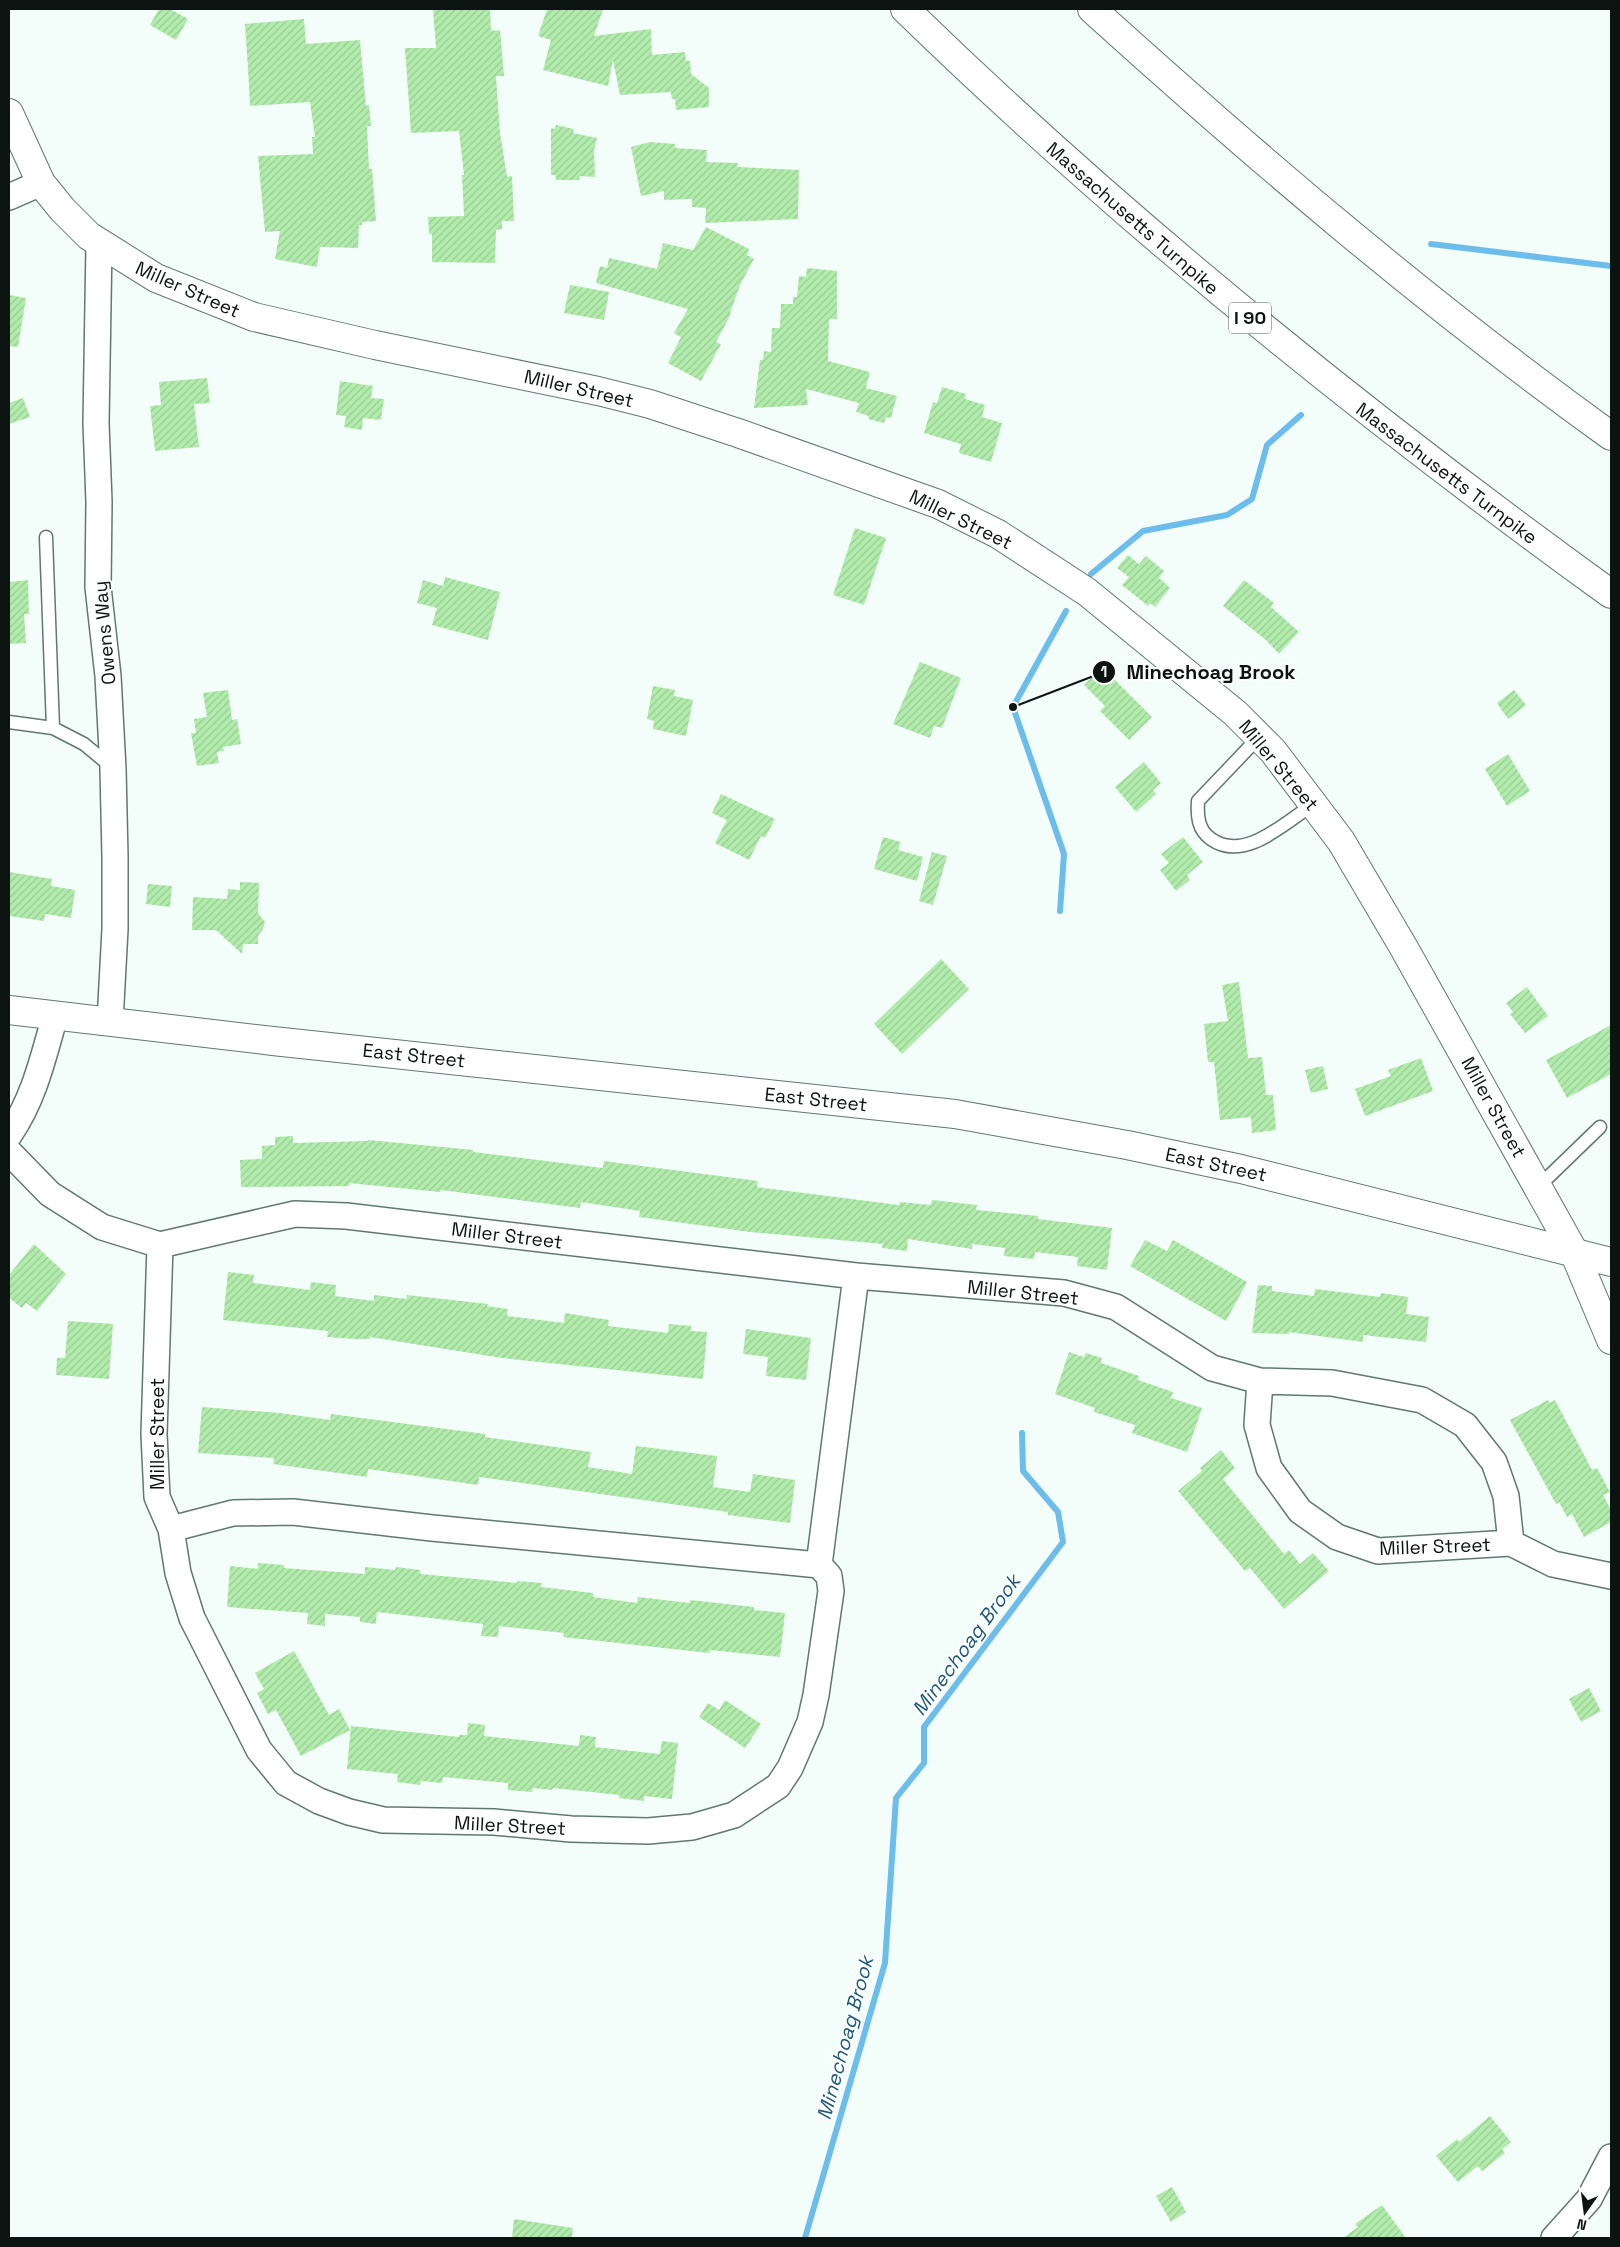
<svg xmlns="http://www.w3.org/2000/svg" width="1620" height="2247" font-family="'Space Grotesk',sans-serif">
  <style>
    .lines { fill: none; stroke-linecap: round; stroke-linejoin: round }
    .stream { stroke: #6cbcec; stroke-width: 6 }
    .building { fill: url(#building-hatch) }
    .service-casing { stroke: #5f7870; stroke-width: 15 }
    .minor-casing { stroke: #5f7870; stroke-width: 28 }
    .tertiary-casing { stroke: #5f7870; stroke-width: 30 }
    .secondary-casing { stroke: #5f7870; stroke-width: 30 }
    .motorway-casing { stroke: #5f7870; stroke-width: 30 }
    .service { stroke: #fff; stroke-width: 12 }
    .minor { stroke: #fff; stroke-width: 25 }
    .tertiary { stroke: #fff; stroke-width: 28 }
    .secondary { stroke: #fff; stroke-width: 28 }
    .motorway { stroke: #fff; stroke-width: 28 }
    .labels { text-anchor: middle; stroke-width: 4; stroke-linejoin: round; paint-order: stroke }
    .shield { fill: #fff; stroke: #545a58; stroke-width: 1 }
    .shield-label { font-size: 18px; font-weight: bold; fill: #0b1411 }
    .street-label { font-size: 19px; fill: #0b1411; stroke: #fff }
    .water-label { font-size: 20px; font-style: italic; fill: #1c5879; stroke: #fff }
    .leader { fill: none; stroke: #0b1411; stroke-width: 2 }
    .callout-dot { fill: #0b1411; stroke: #fff; stroke-width: 2 }
    .mark-label { font-size: 15px; text-anchor: middle; font-weight: bold; fill: #fff }
    .callout-label { font-size: 20px; text-anchor: middle; font-weight: bold; fill: #0b1411; stroke: #fff; stroke-width: 4; stroke-linejoin: round; paint-order: stroke }
  </style>
  <defs>
    <pattern id="building-hatch" width="6" height="6" patternUnits="userSpaceOnUse" patternTransform="scale(1.25)"><rect width="6" height="6" fill="#b2ecac"/><path d="M-1 1l2-2M0 6l6-6M5 7l2-2" fill="none" stroke="#98ca93"/></pattern>
  </defs>
  <rect width="100%" height="100%" fill="#f3fefa"/>
  <g class="lines">
    <!-- stream -->
    <path class="stream" d="M1431 244 1611 266
      M1091 574 1143 531 1227 515 1252 499 1267 445 1301 415
      M1060 911 1064 854 1013 707 1066 611
      M805 2238 885 1963 896 1798 924 1763V1727L1063 1542 1058 1512 1023 1471 1022 1433"/>
  </g>
  <!-- building -->
  <path class="building" d="M159 9H170L188 19 176 40 150 25Z
    M433 9H490L491 31 500 30 504 76H496L500 133 507 177 512 176 514 221H502V229L496 230 495 263 432 262V234H429L428 217 464 216 462 175H464L459 131 411 133 405 48H436Z
    M547 9H603L594 36 651 29 652 55 685 52 686 61H690L691 74 709 88V107L676 110 675 99H672L671 92 620 95 613 60 608 86 543 70 551 40 538 36Z
    M304 19 306 44 360 40 366 106 369 105 371 126H367L369 169H372L376 221 362 222V225H359L358 248 320 247 317 267 275 259 280 231 265 232 258 156 313 154 312 137H315L310 102 250 106 248 69 245 24Z
    M556 125 574 129 573 133 597 138 594 150 595 177 580 176 579 180H556V175H551V128L555 129Z
    M650 142 675 144V148L707 150 706 162 738 163 737 167 799 170 798 219 705 223 706 208 692 207V199L664 200V191L641 196 631 147Z
    M706 227 749 249 747 255 754 259 740 285 730 313 731 314 716 342 721 344 701 381 668 363 681 337 674 333 688 309 596 283 600 266 607 268 609 258 657 269 663 243 693 250Z
    M807 268 837 271V319H829L828 361 870 372 866 388 897 396 891 418 886 417 884 423 868 419 869 416 856 412 859 403 806 389 808 405 754 408 760 360H763L764 351 771 352 772 328H780L781 304H793V297H797L799 276 806 277Z
    M570 285 609 292 604 320 564 313Z
    M9 295 26 298 18 347 9 346Z
    M207 378 210 403 194 404 199 447 155 451 150 406 161 405 159 382Z
    M340 381 373 386 371 398 384 399 381 420 363 418 362 430 344 427 346 416 336 415Z
    M942 387 966 394 965 399 985 405 982 417 1002 423 991 462 959 453 961 444 924 433 933 402 937 403Z
    M23 398 30 417 9 424V403Z
    M855 528 886 538 864 605 833 595Z
    M1128 555 1139 564 1146 556 1164 571 1159 578 1170 588 1155 607 1150 603 1148 606 1122 585 1129 577 1117 568Z
    M445 577 500 592 488 640 432 625 437 608 417 603 423 580 443 586Z
    M28 580 29 614H24L26 643 9 644V582Z
    M1244 580 1274 603 1271 607 1299 632 1279 654 1266 640 1223 606Z
    M920 662 961 678 942 728 934 726 930 738 893 724Z
    M1102 667 1152 717 1129 740 1100 711 1105 706 1084 685Z
    M653 686 675 690 674 696 693 700 686 736 653 729 654 721 647 719Z
    M228 690 232 720 237 719 241 744 223 747 224 751 217 752 219 763 197 766 191 733H196L194 719 207 717 203 693Z
    M1514 690 1526 705 1508 719 1497 703Z
    M1508 754 1530 791 1507 806 1485 769Z
    M1144 762 1161 783 1153 790 1156 794 1136 812 1115 787Z
    M721 794 775 819 765 838 761 836 749 860 715 843 727 820 712 813Z
    M883 837 901 842 898 850 923 857 917 881 874 869Z
    M1183 837 1203 862 1187 875 1190 880 1176 891 1160 870 1169 863 1161 854Z
    M932 852 947 856 933 905 919 901Z
    M9 872 52 879 51 886 75 890 71 918 45 914 44 921 9 916Z
    M240 882 259 883 258 913 265 922 263 929 258 936V944H243L242 954 216 930H192L193 897 227 899 228 889 240 890Z
    M148 884 172 886 170 907 146 904Z
    M941 959 969 989 902 1054 874 1024Z
    M1239 982 1248 1058 1262 1057 1266 1095H1273L1276 1130 1252 1133 1251 1117 1220 1120 1214 1062H1208L1204 1024 1228 1021 1222 985Z
    M1527 987 1548 1016 1525 1033 1510 1014 1513 1012 1506 1003Z
    M1611 1025V1074L1567 1098 1546 1060Z
    M1421 1058 1433 1091 1365 1116 1355 1089 1391 1076 1388 1070Z
    M1323 1066 1328 1089 1311 1093 1305 1070Z
    M293 1136V1143L368 1141V1140L474 1150 473 1152 603 1168 604 1161 758 1181 757 1187 899 1205 900 1202 931 1205 932 1200 977 1205 976 1210 1038 1216V1219L1112 1228 1107 1270 1077 1266 1078 1257 1035 1252 1034 1259 1004 1256 1005 1248 972 1244V1249L908 1239 907 1251 882 1248 883 1244 750 1232 639 1217 640 1211 581 1202 580 1208 441 1190 440 1192 349 1183V1186L241 1187 240 1160 262 1159V1146L275 1145V1137Z
    M1145 1240 1167 1251 1173 1240 1247 1282 1226 1321 1130 1266Z
    M34 1244 66 1274 37 1311 26 1303 22 1308 9 1298V1275Z
    M228 1272 254 1275 253 1283 310 1290 311 1282 336 1285 335 1296 374 1301V1295L407 1299V1295L488 1304 487 1306 508 1309 507 1316 564 1323 565 1313 609 1320 608 1326 668 1333 669 1324 691 1326V1331L707 1332 703 1379 502 1358 370 1337V1339H354L327 1337 328 1331 223 1320Z
    M1258 1285 1272 1286V1291L1314 1296 1315 1289 1380 1297 1381 1293 1408 1297 1406 1314 1429 1317 1426 1342 1363 1335V1342L1289 1332V1334L1252 1333Z
    M68 1321 113 1324 109 1379 56 1375 57 1358H65Z
    M746 1329 811 1338 806 1380 766 1376 768 1357 743 1354Z
    M1069 1352 1084 1357 1086 1353 1102 1358 1101 1363 1139 1376 1138 1380 1173 1392 1171 1398 1202 1408 1187 1452 1132 1433 1135 1425 1094 1412 1095 1408 1055 1394Z
    M1548 1400 1550 1403 1555 1400 1592 1470 1597 1468 1610 1492 1603 1495 1611 1510V1522L1584 1537 1572 1514 1567 1517 1559 1502 1556 1504 1510 1420Z
    M202 1407 280 1413 330 1420 331 1414 485 1434V1437L591 1452 588 1467 632 1474 636 1446 717 1456 713 1487 750 1492 753 1474 795 1480 790 1523 728 1515V1512L479 1477 478 1485 368 1469 367 1477 273 1464 274 1458 198 1453Z
    M1221 1450 1235 1468 1223 1479 1284 1554 1289 1550 1300 1564 1313 1553 1329 1571 1284 1609 1250 1568 1245 1571 1178 1491 1202 1471 1200 1468Z
    M258 1563 284 1565V1568L365 1574V1567L395 1570 396 1567 420 1570V1574L517 1583V1581L542 1583 541 1587 593 1593V1597L637 1603 638 1597 690 1603V1600L754 1607V1610L785 1613 780 1657 710 1650 709 1653 563 1637 564 1633 499 1626 498 1637 481 1636 483 1624 377 1612 376 1624 360 1622V1617L325 1614V1626L307 1624 308 1613 227 1607 230 1566 258 1569Z
    M294 1651 329 1715 339 1709 350 1730 301 1756 276 1710 268 1714 257 1693 264 1689 255 1673Z
    M1589 1688 1601 1711 1581 1722 1569 1699Z
    M725 1700 761 1724 745 1748 699 1717 708 1703 719 1710Z
    M468 1723 485 1725 484 1736 579 1746 580 1735 596 1737 595 1747 660 1754 662 1741 678 1743 672 1799 644 1796V1801L619 1798 620 1795 553 1788 552 1790 533 1788 532 1792 508 1790V1783L443 1777 442 1783 421 1781 420 1785 397 1782 398 1774 347 1769 351 1726 459 1737V1735H467Z
    M1490 2116 1511 2142 1502 2149 1505 2153 1482 2171 1478 2166 1458 2182 1436 2156 1457 2139 1459 2142Z
    M1172 2187 1186 2212 1171 2222 1156 2196Z
    M1382 2205 1406 2238H1343L1358 2227 1355 2224Z
    M514 2219 573 2228 572 2238H512Z"/>
  <g class="lines">
    <!-- service casing -->
    <g class="service-casing">
      <path id="service" d="M46 537 53 728
        M9 722 53 728 84 744 113 768
        M1259 737 1198 801C1197 816 1198 830 1211 839 1245 863 1285 822 1314 804
        M1538 1187 1600 1127"/>
    </g>
    <!-- minor casing -->
    <g class="minor-casing">
      <path id="minor" d="M9 197 41 183
        M99 244 96 423 99 502 98 587 108 676 113 769 115 857V929L110 1022
        M9 1135C34 1099 43 1058 55 1016
        M9 1152 50 1194 102 1227 160 1245 295 1214 346 1216 856 1276 1064 1293 1116 1307 1212 1368 1260 1381 1332 1383 1422 1400 1465 1425 1494 1462 1506 1496 1511 1543
        M160 1245 154 1434 157 1497 171 1529 233 1513 293 1512 432 1528 819 1565 856 1276
        M1260 1381 1257 1425 1269 1468 1300 1511 1337 1537 1378 1551 1511 1543 1553 1564 1611 1576
        M171 1529 178 1573 192 1618 259 1750 286 1783 319 1801 349 1812 383 1820 494 1822 571 1829 648 1831 692 1827 734 1815 778 1786 790 1768 810 1722 816 1695 831 1591 829 1576 819 1565
        M1554 2238 1589 2199 1611 2157"/>
    </g>
    <!-- tertiary casing -->
    <g class="tertiary-casing">
      <path id="tertiary" d="M9 113 41 183 62 209 89 236 156 278 254 317 375 345 598 391 650 404 738 433 938 504 998 534 1087 592 1235 713 1273 751 1341 841 1404 948 1574 1252 1611 1340"/>
    </g>
    <!-- secondary casing -->
    <g class="secondary-casing">
      <path id="secondary" d="M9 1010 273 1041 955 1114 1127 1145 1241 1169 1611 1262"/>
    </g>
    <!-- motorway casing -->
    <g class="motorway-casing">
      <path id="motorway" d="M905 9C1125 223 1362 414 1611 594
        M1092 9C1258 159 1429 305 1611 436"/>
    </g>
    <!-- service -->
    <use href="#service" class="service"/>
    <!-- minor -->
    <use href="#minor" class="minor"/>
    <!-- tertiary -->
    <use href="#tertiary" class="tertiary"/>
    <!-- secondary -->
    <use href="#secondary" class="secondary"/>
    <!-- motorway -->
    <use href="#motorway" class="motorway"/>
  </g>
  <g class="labels">
    <!-- shield labels -->
    <rect class="shield" x="1229" y="302.5" width="42" height="31" rx="4"/>
    <g class="shield-label">
      <text x="1250" y="324">I 90</text>
    </g>
    <!-- street labels -->
    <g class="street-label">
      <text transform="translate(1133 218) rotate(41)" y="7">Massachusetts Turnpike</text>
      <text transform="translate(188 289) rotate(24)" y="7">Miller Street</text>
      <text transform="translate(579 388) rotate(13)" y="7">Miller Street</text>
      <text transform="translate(1447 473) rotate(37)" y="7">Massachusetts Turnpike</text>
      <text transform="translate(961 519) rotate(26)" y="7">Miller Street</text>
      <text transform="translate(104 633) rotate(-95)" y="7">Owens Way</text>
      <text transform="translate(1279 765) rotate(50)" y="7">Miller Street</text>
      <text transform="translate(414 1055) rotate(6)" y="7">East Street</text>
      <text transform="translate(816 1099) rotate(6)" y="7">East Street</text>
      <text transform="translate(1494 1107) rotate(61)" y="7">Miller Street</text>
      <text transform="translate(1216 1164) rotate(12)" y="7">East Street</text>
      <text transform="translate(507 1235) rotate(7)" y="7">Miller Street</text>
      <text transform="translate(1023 1292) rotate(6)" y="7">Miller Street</text>
      <text transform="translate(157 1434) rotate(-90)" y="7">Miller Street</text>
      <text transform="translate(1435 1546) rotate(-2)" y="7">Miller Street</text>
      <text transform="translate(510 1825) rotate(3)" y="7">Miller Street</text>
    </g>
    <!-- water labels -->
    <g class="water-label">
      <text transform="translate(966 1645) rotate(-54)" y="7">Minechoag Brook</text>
      <text transform="translate(845 2038) rotate(-75)" y="7">Minechoag Brook</text>
    </g>
  </g>
  <!-- callouts -->
  <path class="leader" d="M1013 707L1104 672"/>
  <g class="callout-dot">
    <circle cx="1013" cy="707" r="5"/>
    <circle cx="1104" cy="672" r="12"/>
  </g>
  <g class="mark-label">
    <text x="1104" y="677">1</text>
  </g>
  <g class="callout-label">
    <text x="1211" y="679">Minechoag Brook</text>
  </g>
  <!-- border -->
  <rect width="1620" height="2247" fill="none" stroke="#0b1411" stroke-width="20"/>
  <!-- north arrow -->
  <g transform="translate(1585 2212) rotate(194)" stroke="#ffffff" stroke-width="4" paint-order="stroke">
  <path d="M0-4L9 19L0 12L-9 19Z" fill="#0b1411"/>
  <text y="-8" font-size="14" font-weight="bold" text-anchor="middle" fill="#0b1411">N</text>
  </g>
</svg>
